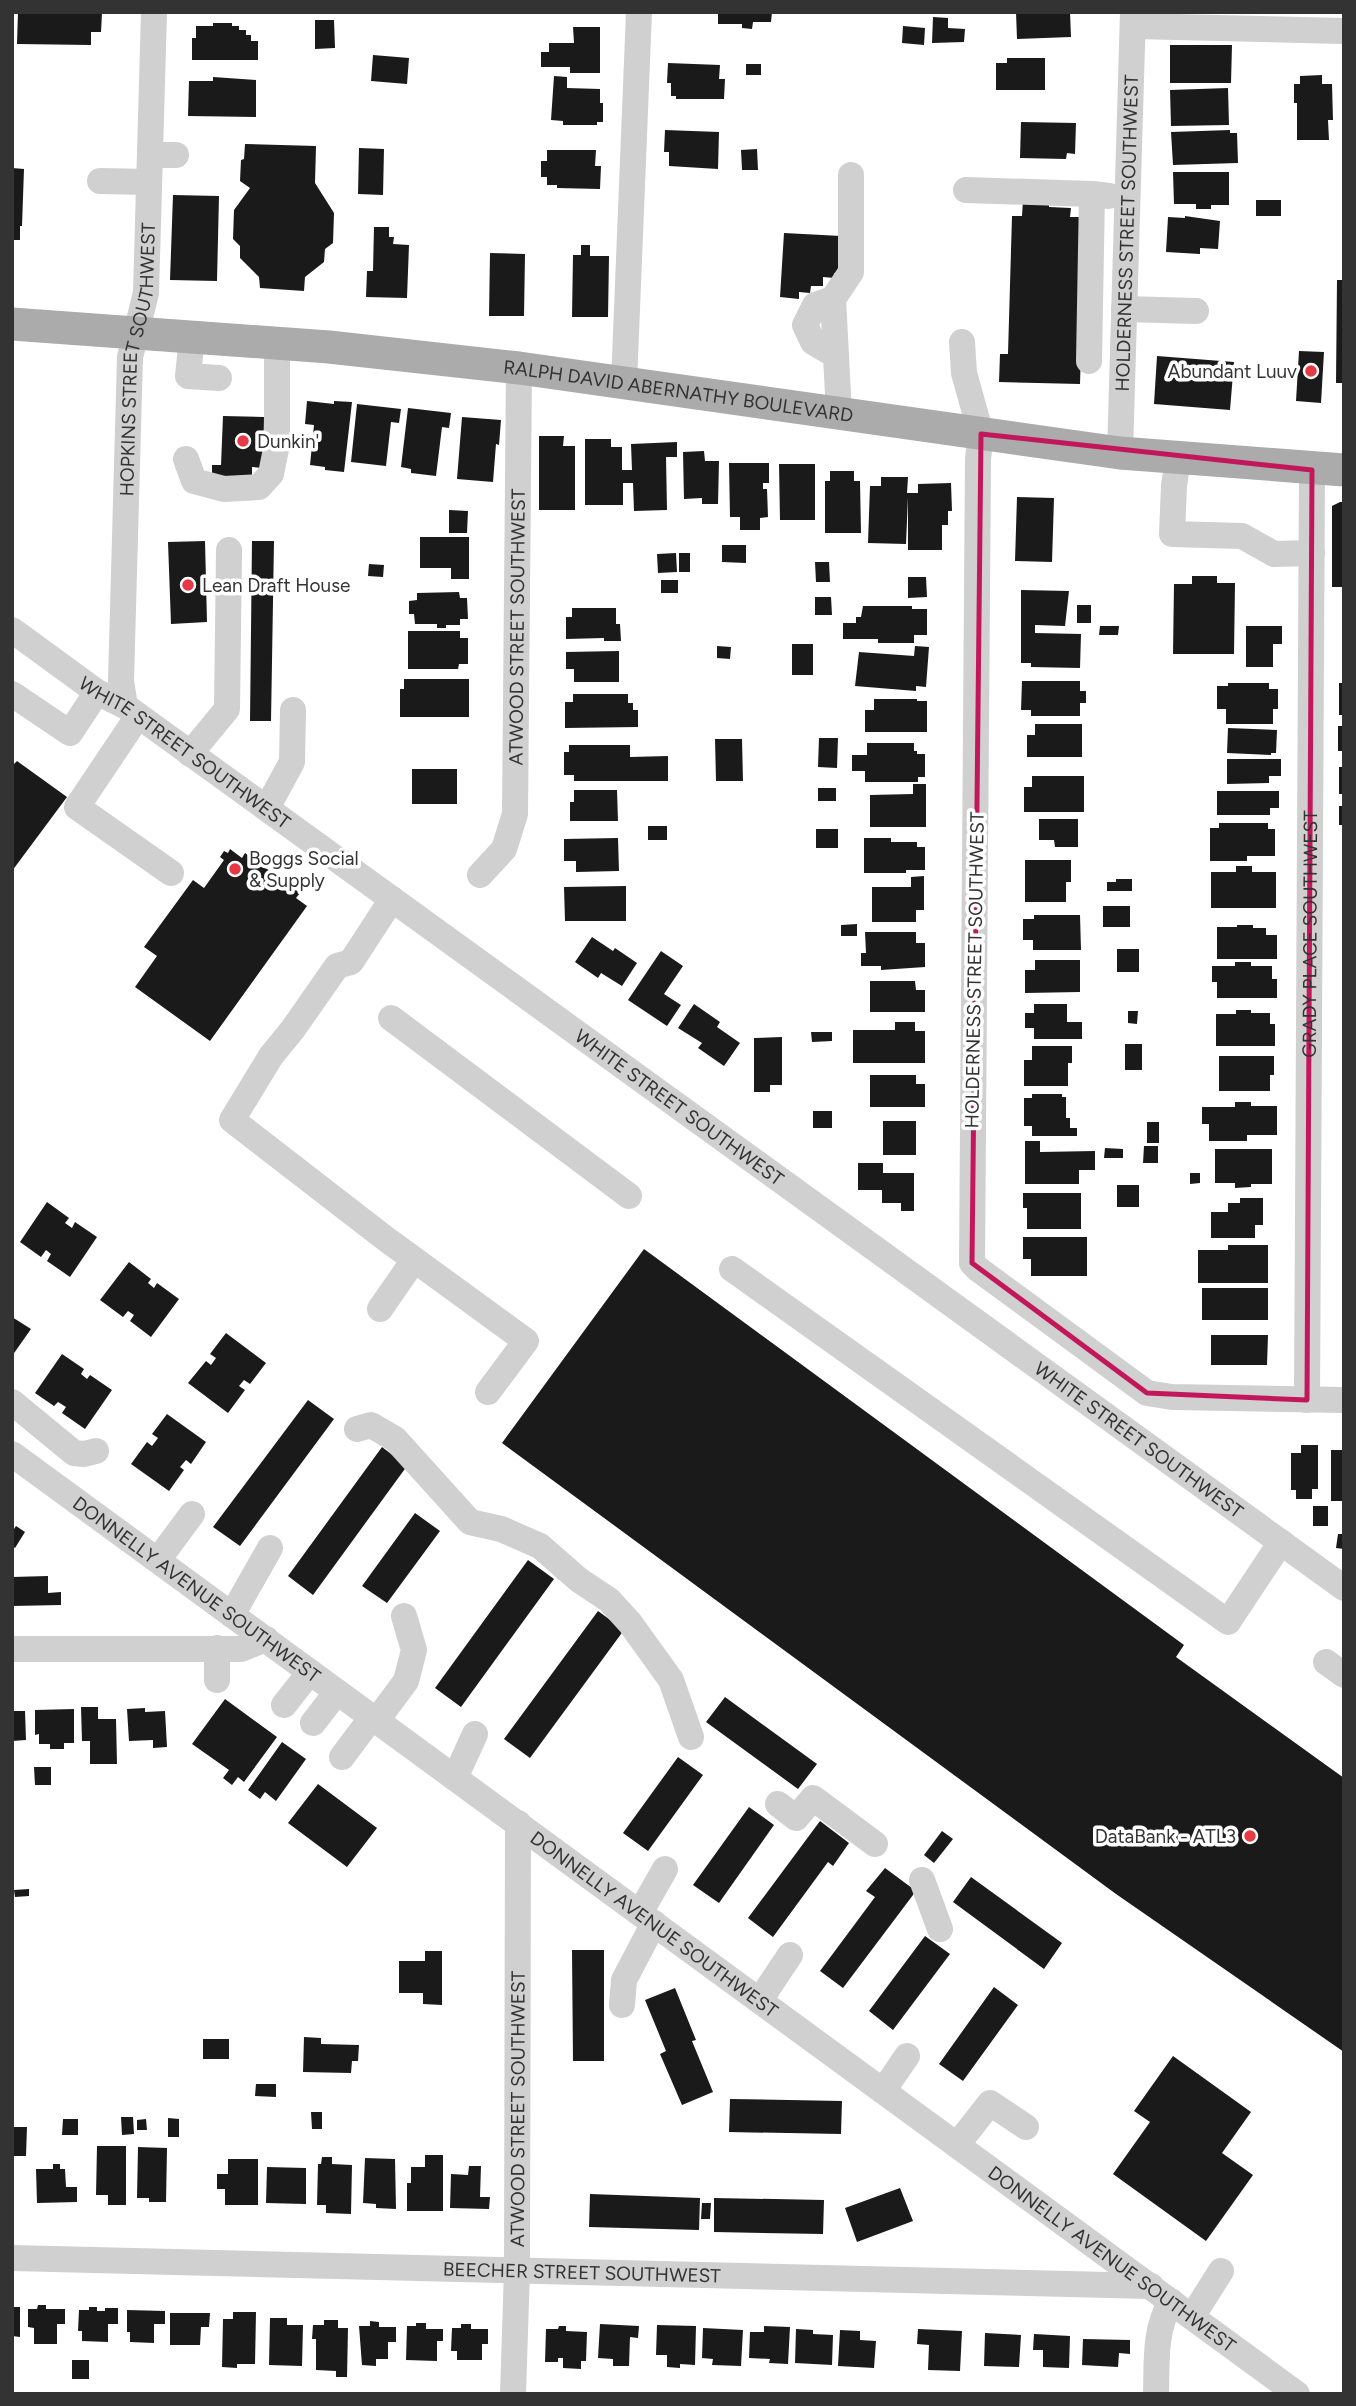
<svg xmlns="http://www.w3.org/2000/svg" width="1356" height="2406" font-family="Figtree,sans-serif">
  <style>
    .building { fill: #1a1a1a }
    .lines { fill: none; stroke-linecap: round; stroke-linejoin: round }
    .minor { stroke: #d0d0d0; stroke-width: 26 }
    .major { stroke: #ababab; stroke-width: 33 }
    .marked { fill: none; stroke: #c2185b; stroke-width: 5; stroke-linejoin: round }
    .poi-dot { fill: #e63946; stroke: #fff; stroke-width: 2.5 }
    .labels { text-anchor: middle; stroke-width: 7; stroke-linejoin: round; paint-order: stroke }
    .street-label { font-size: 19px; fill: #333; stroke: #fff }
    .poi-label { font-size: 19px; fill: #333; stroke: #fff; text-anchor: start }
  </style>
  <rect width="100%" height="100%" fill="#fff"/>
  <!-- building -->
  <path class="building" d="M18 12 102 13 101 32H91V45L17 44Z
    M718 12H772L771 22H753L752 29 742 28V24H718Z
    M1016 12H1070L1071 37 1017 39Z
    M933 17 948 18V28L965 29 964 42 932 43Z
    M315 20H334L335 48 315 49Z
    M213 23H232V26H239V30H246V35H251V41H258V60H192V38H196V26H213Z
    M903 26 925 28 924 45 902 43Z
    M573 27H600V73H570V67H541V52H549V43H574Z
    M1170 45H1232L1231 83H1170Z
    M373 55 409 58 407 84 371 81Z
    M1007 58H1045V90H996V63H1007Z
    M668 63 720 65 719 79H725L724 99H676V96H671V83H667Z
    M746 64H761V75H746Z
    M1322 75V84H1332L1333 120H1328L1329 140H1297V103H1294V84H1300V76Z
    M554 76 567 77V88L600 89V103H603V122H597V125H563V121L551 120Z
    M213 77 256 80V117L188 116 189 81H213Z
    M1228 88 1229 125 1171 126 1170 90Z
    M1021 122 1076 123 1075 154 1067 153 1066 159 1020 158Z
    M665 130 719 132 718 169 669 166V152H664Z
    M1230 130V133H1237L1238 163 1173 165 1171 132Z
    M245 144 316 146 315 183 334 213 333 243 325 249 324 262 305 277 304 291 260 288 259 277 240 258V246L233 239 234 210 250 188 240 181 241 160 244 159Z
    M359 148 384 149 383 195 358 194Z
    M757 149 758 170H742L741 150Z
    M547 150H596L595 166H601L600 189 557 188V185H547V177H541V161H547Z
    M12 168 24 169 22 226H20V240H12Z
    M1173 172H1229V205H1211V209H1196V204H1174Z
    M173 195 219 196 217 281 170 280Z
    M1023 200 1049 201V207L1071 208 1070 217H1085L1080 384 999 382 1000 354H1008L1012 216H1022Z
    M1256 200H1281V216H1256Z
    M1185 216 1220 221 1218 249 1200 248V254L1166 252 1168 217 1185 218Z
    M374 227H389V237H394L393 244 409 245 407 298 366 297 367 271H373Z
    M784 233 841 236 839 274 834 273V278L823 277V286H811L810 293 799 292V299L780 297Z
    M581 245H590V256H609L608 317H572L573 255H581Z
    M490 253 525 254 524 316H489Z
    M1337 280H1344V383H1336Z
    M1299 351 1324 352 1321 403 1296 401Z
    M1157 356 1234 362 1230 410 1154 404Z
    M307 401 334 404V401L352 402 344 472 325 470V467L310 465 314 425 305 424Z
    M357 404 401 409 399 423 391 422 386 466 351 462Z
    M408 408 451 413 449 428 442 427 436 476 411 473V469L401 467Z
    M223 416 264 417 263 468 252 467V480L212 479V465H221Z
    M462 417 501 420 499 445 496 444 493 482 457 479Z
    M539 436H564L563 446H575V510H539Z
    M585 439H611V447H622V470H632L631 444 677 442V457H666L667 510 634 511 633 483H623V505H585Z
    M704 451 705 461H719L718 504H702V498L684 499 683 452Z
    M729 463H769V483H763V489H767L768 517 760 518V530H740V517H730Z
    M779 464H815V520H780Z
    M830 471H854V481H860L861 533H825V481H830Z
    M881 477H908L907 493H918V484L951 483 952 511H948V525H942V550H908V497L906 544 868 543 870 486H881Z
    M1017 497 1054 498 1052 562 1015 561Z
    M1340 502H1344V587H1332V506Z
    M449 510 468 511 467 533H449Z
    M420 537H469V579H451V568H420Z
    M205 541 207 622 171 624 168 542Z
    M252 541H274L271 721H250Z
    M722 545H746V563L722 562Z
    M676 553 677 572 658 573 657 554Z
    M679 553H690V572H679Z
    M815 562H829L830 582H816Z
    M369 564 384 565 383 577 368 576Z
    M1192 576H1217V583H1235L1234 654H1173L1174 584H1192Z
    M908 577H926L927 597 908 598Z
    M661 580H678V593H661Z
    M1021 590 1069 591 1065 626 1035 625V633L1081 634 1080 668 1031 667V663H1021Z
    M459 592 460 598H467L468 619H460V625H446V628H437V624H415L414 614H409V601L417 600V593Z
    M815 597H831L832 615H815Z
    M1077 605H1091V623H1077Z
    M863 606H912V609H927V635H914V643H878V639H843V623H856V617H861Z
    M572 608H616V624H620L621 641H604V638L566 639V617H572Z
    M1100 626H1119L1118 635H1099Z
    M1246 626H1282V644H1273V667H1246Z
    M408 631H460V638H468V664H459L458 669H408Z
    M792 644H813V675H792Z
    M717 646 731 647 730 659 717 658Z
    M915 646 929 647 926 687 916 686V691L855 686 859 652 914 656Z
    M619 651V682H574V669H566V652Z
    M404 679H469V717H400V689H404Z
    M1022 681H1080V691H1086V703H1080V716H1031V710H1021Z
    M1228 683H1269V689H1278V709H1273V724H1226V709H1217V686H1228Z
    M1339 683H1344V715H1339Z
    M573 694H628V703H633V710H638V727L565 728V702H573Z
    M874 699H917V701H927V732H865V710H874Z
    M1035 724H1082V757H1027V735H1035Z
    M1338 726H1344V751H1338Z
    M1228 728 1277 730 1276 753H1271V755L1227 753Z
    M819 738H838L837 768 818 767Z
    M715 739H742L743 781H716Z
    M867 743H914V751H917V754H925V777H918V782H865V771H852V755H867Z
    M569 745H630V757L668 756V781H574V775H564V752H569Z
    M1227 759H1281V776H1269V783L1227 784Z
    M17 761 67 797 12 871V766Z
    M1339 767H1344V794H1339Z
    M412 769H457V804H412Z
    M1032 776H1084V812H1024V787H1032Z
    M913 784H926V827H870V795L913 794Z
    M818 788H836V801H818Z
    M574 790H617L618 821H570V802H574Z
    M1217 791H1279V808H1270V815H1217Z
    M1339 806H1344V825H1339Z
    M1039 819H1078V847H1055L1054 840H1039Z
    M1219 823H1268V829H1275V856H1247V861H1210V828H1219Z
    M648 826H667V840H648Z
    M816 829H838V848H816Z
    M618 838 619 871 576 872V861H564V839Z
    M864 838H891V842H917V847H925V870H906V873H864Z
    M230 849 242 858 245 853 300 893 296 898 307 906 210 1041 135 987 157 956 144 947 193 880 204 888 224 860 220 857 224 851 228 853Z
    M1025 860H1071V882H1066V902H1025Z
    M1236 866H1252V872H1276V908H1211V872H1236Z
    M924 876V910H916V922H872V887H911V877Z
    M1116 879H1132V891H1107V882H1116Z
    M626 886V921H565L564 887Z
    M1103 906H1130V927H1103Z
    M1034 915H1080L1081 950H1033V940H1023V919H1034Z
    M857 924V936H841V925Z
    M1237 925H1253V928H1266V935H1277V959H1217V927H1237Z
    M865 932H916V943H925V967L881 970V966H861V953H866Z
    M592 937 613 951 615 948 637 963 622 986 601 973 598 978 575 962Z
    M1117 949H1139V972H1117Z
    M661 951 683 966 664 994 681 1005 667 1026 628 1000Z
    M1035 960H1080V992L1025 993V970H1035Z
    M1235 962H1251V966H1272V979H1277V998H1217V982H1212V966H1235Z
    M870 981H915L916 990H925V1012H870Z
    M694 1004 720 1022 717 1027 740 1043 724 1066 698 1048 702 1043 678 1028Z
    M1034 1004H1067V1022H1082V1039H1034V1028H1025V1013H1034Z
    M1236 1010H1251V1013H1270V1024H1275V1046H1216V1014H1236Z
    M1128 1011H1138L1137 1024 1128 1023Z
    M895 1022H915V1031H925V1063H853V1030H895Z
    M811 1032H832V1041L812 1042Z
    M782 1037V1085H770V1092H754V1038Z
    M1125 1044H1142V1070H1125Z
    M1032 1046H1072V1063H1068V1086H1024V1060H1032Z
    M1219 1056H1274V1075H1270V1091H1219Z
    M870 1075H916V1084H925V1107H870Z
    M1032 1094H1062V1097H1066V1118H1070V1128H1077V1136H1032V1126H1024V1098H1032Z
    M1235 1102H1251V1106H1277V1135H1247V1141H1209V1124H1202V1107H1235Z
    M813 1111H832V1128H813Z
    M883 1121H916V1155H883Z
    M1147 1122H1159V1143H1147Z
    M1025 1141H1040V1152L1095 1151V1170H1079V1184H1025Z
    M1144 1146H1158V1163H1143Z
    M1105 1148 1123 1149V1158H1104Z
    M1215 1149H1272V1184H1251V1187L1235 1188V1183H1215Z
    M858 1163H883V1173H914V1211H901V1203H882V1190H858Z
    M1190 1173H1200V1183L1190 1184Z
    M1117 1185H1139V1207H1117Z
    M1023 1193H1081V1229H1027V1208H1023Z
    M1240 1198H1263V1225H1255V1238H1211V1212H1228V1203H1240Z
    M47 1202 69 1218 65 1223 72 1228 75 1222 97 1237 70 1277 47 1261 51 1254 46 1250 41 1257 20 1242Z
    M1023 1237H1087V1276H1031V1259H1023Z
    M1228 1245H1268V1283H1198V1250H1228Z
    M644 1249 1184 1645 1176 1657 1344 1778V2052L1116 1894 502 1443Z
    M129 1262 151 1279 148 1283 154 1288 157 1283 179 1299 151 1337 130 1321 134 1315 128 1311 123 1317 100 1300Z
    M1202 1288H1268V1320H1202Z
    M12 1317 31 1329 12 1356Z
    M226 1333 266 1363 250 1384 244 1380 239 1386 245 1390 228 1413 188 1383 206 1361 211 1365 216 1358 210 1354Z
    M1211 1335H1268L1267 1365H1211Z
    M62 1354 84 1369 81 1374 87 1379 90 1375 112 1390 85 1429 62 1413 66 1407 58 1402 54 1406 35 1393Z
    M308 1400 334 1419 240 1546 213 1527Z
    M167 1414 206 1442 191 1464 186 1460 180 1467 184 1470 169 1491 131 1464 147 1442 152 1446 158 1438 152 1434Z
    M1301 1445H1318V1489H1312V1499H1296V1490H1291V1453H1301Z
    M382 1447 407 1466 313 1595 288 1576Z
    M1331 1450H1344V1501H1331Z
    M1313 1506H1328V1526H1313Z
    M415 1513 440 1531 387 1603 362 1586Z
    M16 1526 25 1532 15 1548 12 1546V1532Z
    M1338 1534H1344V1549L1336 1548Z
    M528 1560 554 1579 461 1707 435 1688Z
    M48 1576V1593L61 1592V1605L12 1606V1577Z
    M598 1611 624 1630 530 1758 504 1739Z
    M725 1697 817 1764 798 1789 706 1722Z
    M225 1699 277 1737 244 1782 238 1777 232 1785 223 1778 229 1770 192 1744Z
    M81 1707H98V1719H116L117 1764H90V1741H82Z
    M145 1708V1712L165 1711 167 1747 153 1748V1740L129 1741 127 1709Z
    M74 1709V1743H64V1749H50V1744H39V1734L35 1735V1710Z
    M12 1711H25L26 1740 12 1741Z
    M282 1742 306 1759 276 1801 265 1792 260 1799 248 1790Z
    M678 1757 703 1775 648 1851 623 1833Z
    M34 1767H51V1785H35Z
    M318 1784 377 1828 347 1867 288 1823Z
    M749 1807 774 1825 719 1903 693 1885Z
    M820 1821 849 1843 833 1866 828 1862 773 1937 748 1918Z
    M942 1831 953 1839 934 1863 924 1855Z
    M885 1868 916 1891 843 1988 820 1971 875 1897 866 1891Z
    M971 1877 1062 1943 1044 1969 953 1902Z
    M29 1889V1896L15 1897 14 1890Z
    M925 1936 950 1954 893 2030 869 2011Z
    M572 1950H604V2061H573Z
    M425 1951H442V2005L423 2004V1993H399V1961H425Z
    M994 1987 1018 2005 963 2081 939 2064Z
    M675 1988 696 2040 692 2041 713 2092 682 2105 660 2054 666 2051 645 2000Z
    M304 2037 321 2038V2044L359 2045 358 2061H352L351 2073 303 2072Z
    M203 2039H229V2059H203Z
    M1173 2056 1251 2112 1222 2153 1253 2175 1206 2241 1113 2174 1150 2122 1134 2111Z
    M256 2084H276V2097L255 2096Z
    M730 2099 842 2101 841 2134 729 2132Z
    M311 2112H322V2129H312Z
    M121 2117H133L134 2134 122 2135Z
    M168 2118 179 2119V2137H168Z
    M63 2119H78V2135H62Z
    M146 2119 147 2130H137V2120Z
    M12 2127H27L26 2156H12Z
    M97 2146H126V2205H108V2195H96Z
    M138 2147 167 2148 166 2202H149V2198H137Z
    M425 2155H443V2211H407V2183H411V2167H425Z
    M322 2157H332V2164L352 2165 351 2214 326 2213V2205H317L318 2164H321Z
    M365 2158 395 2159 396 2209 376 2208V2204L363 2203Z
    M228 2159H258V2205H225V2189H217V2174H228Z
    M53 2164H60V2169H65L66 2187H77V2202L37 2203 36 2169H53Z
    M469 2166H481L480 2197H490L489 2209 450 2208 451 2174 468 2175Z
    M267 2167 306 2168V2204L266 2203Z
    M900 2188 913 2221 857 2242 845 2208Z
    M590 2194 700 2198 699 2230 589 2227Z
    M714 2198 824 2200 823 2234 714 2232Z
    M702 2203H711L710 2219H701Z
    M38 2305H46V2309H65V2324H57V2344H34V2328L28 2327V2309H37Z
    M12 2307H20V2337L12 2336Z
    M89 2307H97V2311H105V2308H118V2324H108V2342L82 2341V2331H78L79 2310H89Z
    M127 2310 165 2311V2324H154V2343L130 2342V2332H127Z
    M233 2312H256L255 2364H237V2368L222 2367 223 2319H233Z
    M170 2313H210L209 2327H201L200 2345H170Z
    M270 2318H287V2325H303L302 2366 269 2365Z
    M324 2320H338V2328H348L347 2377H336V2371L316 2370V2339H312L313 2325H324Z
    M370 2321 379 2322V2327H396V2342H388V2359H376V2366L362 2365 359 2326H370Z
    M416 2323H426V2329H443V2341H437V2361L406 2360 407 2326H416Z
    M461 2324H471V2329H488V2344H482V2360H457V2351H451L452 2328H461Z
    M600 2324 639 2326 638 2338 630 2337 629 2366H613V2359L598 2358Z
    M657 2325 696 2326 695 2365 680 2364V2368L667 2367V2355H656Z
    M559 2326H566V2331L587 2332 586 2361H581V2369L563 2368V2358H558V2362H545L546 2329H558Z
    M764 2326 790 2327 788 2364 769 2363 770 2359 749 2358 750 2332H764Z
    M703 2328 743 2330 741 2366 712 2365 713 2359 702 2358Z
    M796 2329 813 2330V2334L833 2335 832 2365 795 2363Z
    M918 2329 962 2331 960 2371 928 2370 929 2345 917 2344Z
    M840 2330 860 2331V2340L876 2341 874 2368 838 2366Z
    M985 2333 1021 2335 1019 2367 984 2366Z
    M1034 2334 1070 2336 1069 2368 1043 2367V2350H1033Z
    M1083 2339 1130 2340V2354L1119 2353 1118 2367 1082 2365Z
    M72 2360H89V2379H72Z"/>
  <g class="lines">
    <!-- minor -->
    <g class="minor">
      <path d="M1133 26 1344 31"/>
      <path d="M150 155H176"/>
      <path d="M100 181 149 182"/>
      <path d="M966 190 1092 194 1109 196"/>
      <path d="M833 299 815 305 805 325 813 342 835 355"/>
      <path d="M1124 309 1196 311"/>
      <path d="M192 337 188 376 219 378"/>
      <path d="M962 342 964 373 981 434 978 459 972 1263 978 1269 1147 1393 1172 1397 1344 1400"/>
      <path d="M1089 361 1092 194"/>
      <path d="M624 383 639 12"/>
      <path d="M839 413 833 299 851 272V175"/>
      <path id="s1" d="M1120 453 1133 12"/>
      <path d="M1178 458 1174 486 1172 534 1242 536 1274 554 1312 553"/>
      <path d="M186 459 194 481 224 489 259 487 271 474 277 444V343"/>
      <path id="s2" d="M12 630 97 692 125 706 1344 1588"/>
      <path d="M12 694 70 733 97 692"/>
      <path id="s3" d="M125 706 121 681 130 357 146 293 154 12"/>
      <path d="M138 716 77 807 171 873"/>
      <path d="M190 754 227 709 229 550"/>
      <path d="M267 808 292 762 293 710"/>
      <path id="s4" d="M480 875 504 849 515 814 519 368"/>
      <path d="M392 899 351 962 337 966 293 1029 271 1056 232 1120 386 1239 526 1341 488 1392"/>
      <path d="M391 1018 629 1196"/>
      <path d="M732 1269 1228 1622 1281 1542"/>
      <path d="M380 1309 414 1260"/>
      <path id="s5" d="M1307 1400 1312 470"/>
      <path d="M12 1402 74 1453 84 1454 96 1451"/>
      <path d="M357 1429 371 1425 395 1439 470 1522 501 1529 540 1546 579 1580 609 1600 630 1623 671 1680 691 1737"/>
      <path id="s6" d="M12 1454 1297 2394"/>
      <path d="M158 1560 192 1514"/>
      <path d="M232 1615 270 1548"/>
      <path d="M217 1648V1680"/>
      <path d="M12 1649H241L266 1639"/>
      <path d="M1326 1662 1344 1675"/>
      <path d="M284 1705 310 1672"/>
      <path d="M377 1720 406 1681 414 1650 404 1616"/>
      <path d="M313 1723 337 1692"/>
      <path d="M342 1757 372 1717"/>
      <path d="M455 1778 475 1734"/>
      <path d="M778 1804 796 1818 813 1798 875 1844"/>
      <path d="M922 1880 940 1929"/>
      <path d="M640 1913 665 1869"/>
      <path d="M760 2000 790 1955"/>
      <path d="M622 2005 624 1980 654 1923"/>
      <path d="M883 2091 907 2056"/>
      <path d="M957 2145 990 2103 1026 2127"/>
      <path id="s7" d="M12 2258 1151 2286"/>
      <path d="M1192 2317 1221 2271"/>
      <path id="s8" d="M513 2394 517 2270 518 1823"/>
      <path d="M1156 2394C1157 2361 1154 2331 1171 2301"/>
    </g>
    <!-- major -->
    <path class="major" id="s9" d="M12 324 329 347 519 368 1120 453 1344 470"/>
  </g>
  <!-- marked area -->
  <path class="marked" d="M981 434 1312 470 1307 1400 1147 1393 972 1263Z"/>
  <!-- markers -->
  <g class="poi-dot">
    <circle cx="1311" cy="371" r="7"/>
    <circle cx="243" cy="441" r="7"/>
    <circle cx="188" cy="585" r="7"/>
    <circle cx="235" cy="869" r="7"/>
    <circle cx="1250" cy="1836" r="7"/>
  </g>
  <g class="labels">
    <!-- street labels -->
    <g class="street-label">
      <text dy="7" stroke="none"><textPath href="#s1" startOffset="220">HOLDERNESS STREET SOUTHWEST</textPath></text>
      <text dy="7" stroke="none"><textPath href="#s3" startOffset="348">HOPKINS STREET SOUTHWEST</textPath></text>
      <text dy="7" stroke="none"><textPath href="#s9" startOffset="670">RALPH DAVID ABERNATHY BOULEVARD</textPath></text>
      <text dy="7" stroke="none"><textPath href="#s4" startOffset="259">ATWOOD STREET SOUTHWEST</textPath></text>
      <text dy="7" stroke="none"><textPath href="#s2" startOffset="212">WHITE STREET SOUTHWEST</textPath></text>
      <text dy="7" stroke="none"><textPath href="#s5" startOffset="466">GRADY PLACE SOUTHWEST</textPath></text>
      <text transform="translate(974 970) rotate(-89)" y="7">HOLDERNESS STREET SOUTHWEST</text>
      <text dy="7" stroke="none"><textPath href="#s2" startOffset="821">WHITE STREET SOUTHWEST</textPath></text>
      <text dy="7" stroke="none"><textPath href="#s2" startOffset="1388">WHITE STREET SOUTHWEST</textPath></text>
      <text dy="7" stroke="none"><textPath href="#s6" startOffset="229">DONNELLY AVENUE SOUTHWEST</textPath></text>
      <text dy="7" stroke="none"><textPath href="#s6" startOffset="796">DONNELLY AVENUE SOUTHWEST</textPath></text>
      <text dy="7" stroke="none"><textPath href="#s8" startOffset="285">ATWOOD STREET SOUTHWEST</textPath></text>
      <text dy="7" stroke="none"><textPath href="#s6" startOffset="1363">DONNELLY AVENUE SOUTHWEST</textPath></text>
      <text dy="7" stroke="none"><textPath href="#s7" startOffset="570">BEECHER STREET SOUTHWEST</textPath></text>
    </g>
    <!-- poi labels -->
    <g class="poi-label">
      <text x="1297" y="378" text-anchor="end">Abundant Luuv</text>
      <text x="257" y="448">Dunkin'</text>
      <text x="202" y="592">Lean Draft House</text>
      <text x="249" y="865">Boggs Social<tspan x="249" dy="22">&amp; Supply</tspan></text>
      <text x="1236" y="1843" text-anchor="end">DataBank - ATL3</text>
    </g>
  </g>
  <!-- border -->
  <rect width="1356" height="2406" fill="none" stroke="#333333" stroke-width="28"/>
</svg>
